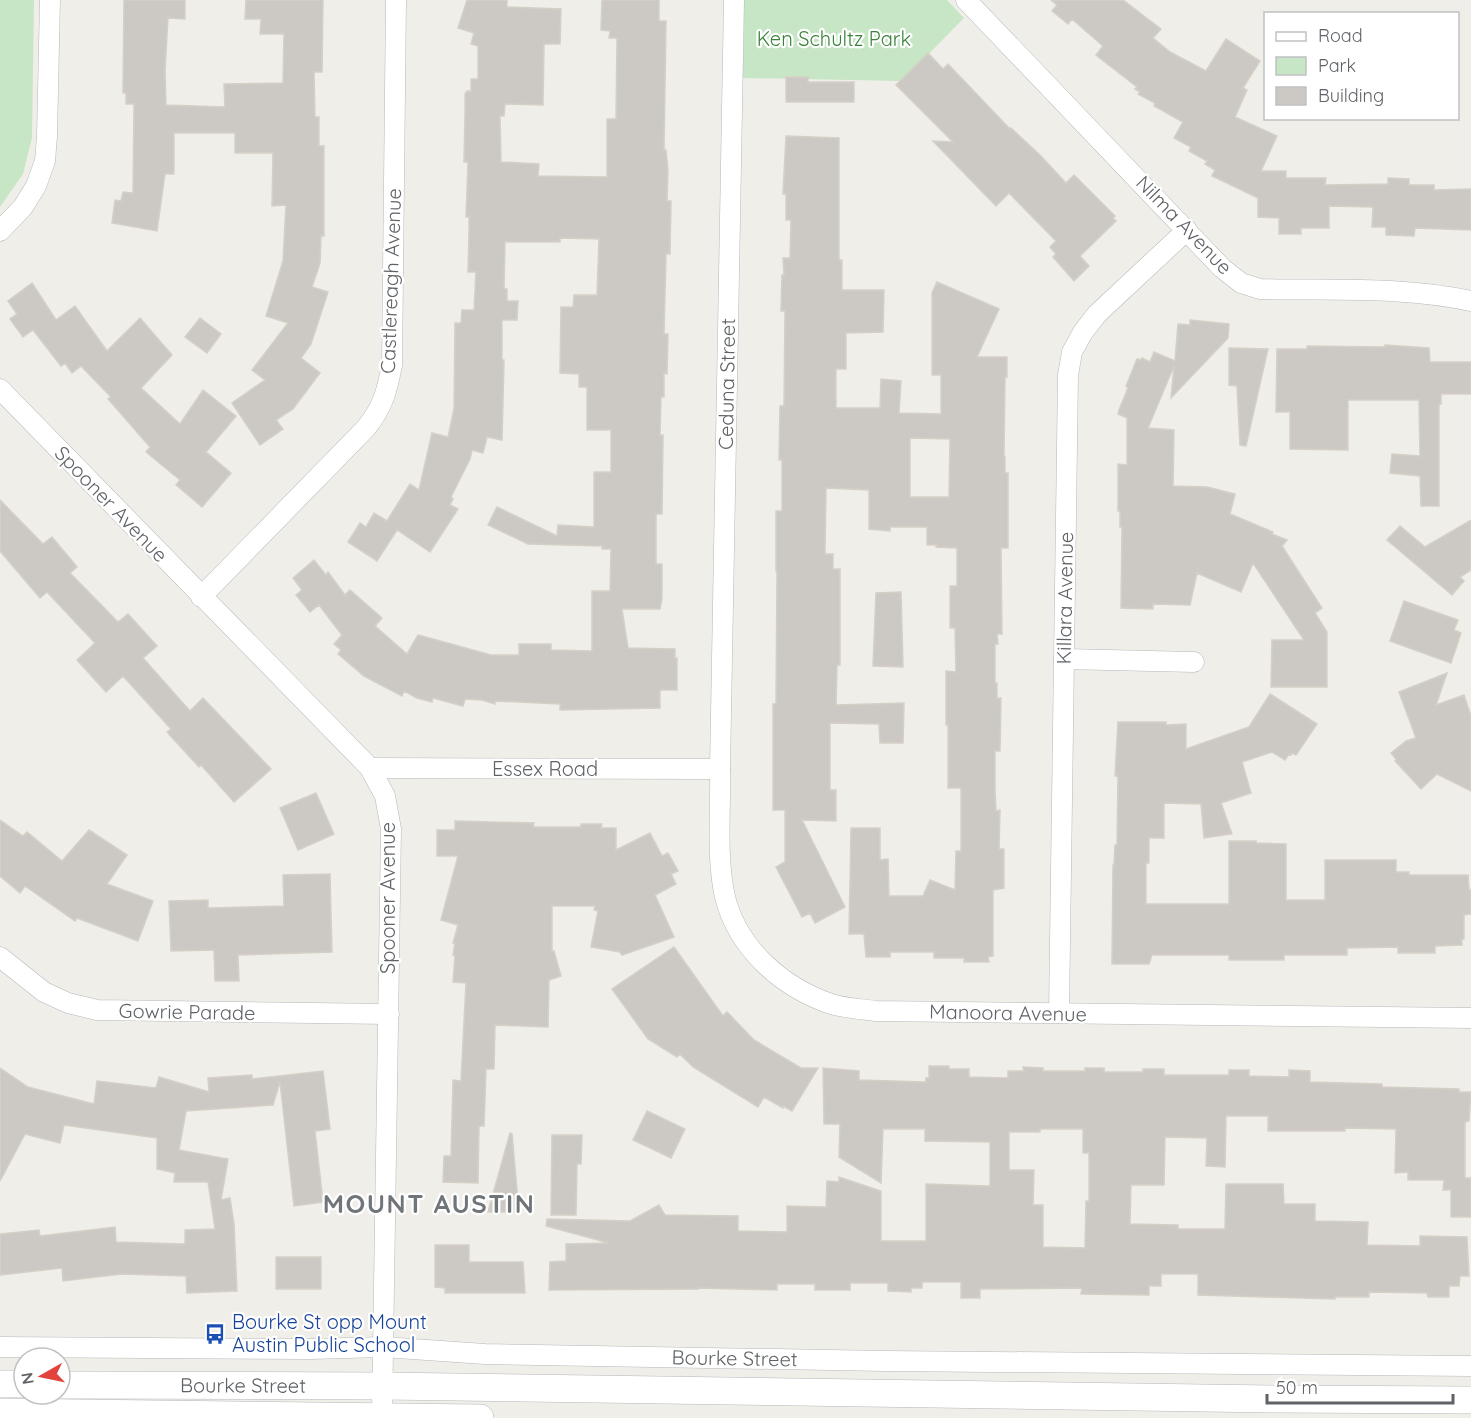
<svg xmlns="http://www.w3.org/2000/svg" width="1471" height="1418" font-family="Quicksand,sans-serif">
  <style>
    .green { fill: #c7e6c6 }
    .building { fill: #ccc9c4; stroke: #d5d0c6; stroke-width: 1.5; fill-rule: evenodd }
    .lines { fill: none; stroke-linecap: round; stroke-linejoin: round }
    .minor-casing { stroke: #b5b8bb; stroke-width: 21 }
    .secondary-casing { stroke: #b4b7bb; stroke-width: 28 }
    .minor { stroke: #fff; stroke-width: 20 }
    .secondary { stroke: #fff; stroke-width: 27 }
    .labels { text-anchor: middle; stroke-width: 4.5; stroke-linejoin: round; paint-order: stroke }
    .park-label { font-size: 20px; fill: #3a833a; stroke: #fff }
    .street-label { font-size: 20px; fill: #5f6367; stroke: #fff }
    .transit-label { font-size: 20px; fill: #164399; stroke: #fff; text-anchor: start }
    .district-label { font-size: 26px; font-weight: bold; letter-spacing: 1.5px; fill: #707579; stroke: #fff }
  </style>
  <rect width="100%" height="100%" fill="#f0eee8"/>
  <!-- green -->
  <path class="green" d="M0 0H34L32 138 23 174 0 207Z
    M744 0H947L964 18 902 81 743 78Z"/>
  <!-- building -->
  <path class="building" d="M124 0H185V19L168 18 165 71 166 105 225 107 224 84 283 83 284 34H260L261 19H245L246 0H323L322 72H314L315 117H319V146H324V236H321L320 263 312 287 328 292 311 344 301 358 320 373 293 409 276 420 283 429 260 445 232 403 265 380 252 370 288 323 266 316 283 261 286 205 272 206 273 153H235V133H174V174H165L157 231 112 223 115 200 121 201 123 192 133 193 134 104H126V93H123Z
    M467 0H507V7L561 9 560 44H544L543 105 505 104 504 116H500L501 162 539 164 538 176 607 177V119H616L617 38H609L610 31 601 30 602 0H659V21H666L664 150H666L668 170 667 201H671L670 254H666L664 334H668L667 374 664 373V397H661L660 435H663L662 514H656V564H662V598L660 609H622L628 648 675 649V658H677V690H660V708L560 710V704L495 701V704L482 700 465 699 463 706 433 698 432 702 417 698 404 691 402 696 364 676 338 654 341 650 334 644 342 635 319 605 310 612 296 595 302 590 293 578 314 560 326 575 328 572 345 595 350 590 382 618 375 626 407 654 418 635 491 655H519V644H551V650L592 651V591H610L611 549H602V546L528 544 488 525 497 507 557 536 558 525 594 527V472H611V430H587V387H579V374L560 373 561 307H573L574 295H597L599 239 560 238V242H505L504 289H507V301H518L517 320H502V360H504L502 440 487 437 483 453 472 450 470 459 451 497 453 499 450 505 458 509 430 552 397 530 377 561 348 542 360 523 366 527 374 513 387 521 410 484 419 490 432 433 448 437 454 409 455 323H461L462 310H474L476 272H468L469 231V217H466L468 162H464L465 114V94L467 91H471V79H478V46L471 44 474 33 458 28Z
    M1051 0H1123L1161 29 1153 38 1170 52 1206 71 1226 39 1260 61 1243 88 1247 90 1235 117 1277 136 1261 171H1286V178H1326L1325 185 1388 184V178L1409 179V185H1434V190L1471 189V230L1415 228 1414 236 1386 235V227H1372L1373 207 1329 206V228H1301V234H1279V218L1258 217V198L1212 176 1215 170 1205 164 1207 161 1189 151 1191 147 1174 138 1183 122 1154 106 1155 103 1138 94 1140 92 1135 89 1137 87 1096 55 1103 46 1072 19 1068 24 1052 11 1057 5Z
    M928 53 943 69 948 64 1010 129 1011 128 1040 155 1066 183 1074 175 1115 216 1113 218 1116 221 1080 256 1089 266 1074 281 1053 257 1056 254 1050 247 1056 241 1009 193 996 206 933 141 953 142 896 85Z
    M786 77H808V82H854V102H786Z
    M786 136 839 138V260H842V290H884L883 332 846 333V369H836V408H880L881 379 901 381 899 413 941 414V375H932V293L937 282 999 309 977 357H1007V377H1005L1004 456H1005V473H1008V548H1001L1002 634H997L998 644H995V683H997V698H1001L1000 751H995V790L996 811 1000 810 999 849H1004V888L993 890V956L988 957 989 962H964V958H934V952H890V957H866L864 934H849L851 828H880V860L888 859 889 896H923L930 880 955 890 956 851H961V788H948V725H946V671L956 672 955 628H950V586H957V548L936 547 937 545H927V527H890V531L869 529V490L826 488 825 554H833V569H840V665H837L836 705 904 703 903 743H880L879 724 830 723V790H836V821L802 820 845 907 815 923 810 913 802 917 776 867 785 862V810H773V704H776L777 571H776V511H782V460H779L780 406H784L785 311H781L782 275H784L783 258H790L791 220H786V194H783ZM910 438 950 439 949 497H910Z
    M32 283 56 320 75 306 107 351 140 318 172 355 141 388 180 424 203 390 236 416 206 452 231 473 202 507 176 485 180 480 146 452 150 447 108 399 111 397 81 366 72 373 65 363 61 366 33 330 23 337 10 319 17 314 8 301Z
    M200 318 221 334 207 353 185 337Z
    M1190 320 1229 324 1228 338 1171 398 1174 366 1148 428 1174 430 1173 486 1207 487 1235 494 1230 514 1273 532 1272 534 1287 540 1282 546 1322 608 1315 613 1327 632V687H1271L1272 640H1304L1253 563 1241 592 1197 573 1190 605 1153 604V609L1121 608 1122 527H1120V511H1118V464L1127 465V418L1118 414 1119 410 1128 388 1126 386 1137 359 1141 360 1142 358 1150 362 1154 352 1175 361 1178 324 1190 325Z
    M1385 345 1429 348 1430 362H1471V394H1441V404H1439V506H1421L1420 476 1390 473 1392 454 1420 456 1419 400H1348V450L1290 449V412H1276L1277 349H1307V346L1385 347Z
    M1229 348 1268 349 1246 446 1240 445 1237 386 1229 385Z
    M0 500 43 544 52 537 77 567 70 573 118 622 128 614 157 646 143 658 190 711 203 698 271 769 234 802 201 765 199 767 167 732 171 729 123 676 106 692 77 660 95 643 47 592 40 598 0 551Z
    M1471 520V570L1460 577 1464 581 1452 595 1387 540 1400 526 1425 547Z
    M901 592 903 667 873 666 876 593Z
    M1404 601 1458 620 1454 630 1461 633 1451 663 1390 641Z
    M1447 673 1436 705 1464 695 1471 716V791L1437 774 1421 789 1395 761 1396 759 1391 753 1406 741 1416 738 1399 692Z
    M1270 694 1317 724 1296 755 1292 753 1291 755 1289 754 1285 760 1272 752 1242 762 1251 793 1221 803 1232 834 1204 838 1201 804 1164 803V838H1149V863H1146V904H1229V841H1256V843L1286 844V900H1325V860H1396V872H1409V875H1468L1469 890H1471V914L1464 915V939H1462V945L1435 946V953H1398V947L1347 948V955H1284V960H1229V955H1152L1149 964H1112L1113 865H1114L1115 845H1117L1118 776H1115L1118 722H1166V725L1186 724V749L1249 727Z
    M316 793 334 834 298 850 280 808Z
    M0 820 23 836 27 832 62 861 89 830 127 855 107 884 153 901 138 941 77 918 75 921 25 886 20 893 0 876Z
    M455 821 534 823 533 827H581V824H602L601 828H616V850L650 833 662 856 668 853 678 871 671 874 676 884 655 895 674 937 622 955 620 952 591 947 598 911 594 910 595 906H552V951H554L561 976 549 980 548 1027 495 1025 494 1069H486L484 1126H479L478 1183 443 1182 444 1156H451L453 1080 461 1081 466 983 453 982 455 956 453 955 455 943H453L458 925 441 920 458 856H437V830H455Z
    M330 874 332 952 238 955 239 981H215L214 950 171 951 169 901 208 900V908L284 906 283 875Z
    M674 947 723 1016 727 1012 754 1040 801 1068H818L792 1111 783 1106V1108L764 1097 758 1107 693 1067 680 1054 677 1057 648 1039 612 989Z
    M929 1066H949V1069H969V1077L1008 1078V1071H1024L1023 1067 1043 1068V1071H1085V1068H1104V1072H1143V1069H1164V1075H1229V1070H1249V1076L1289 1077V1070L1310 1071V1082L1382 1084V1087L1459 1089V1092H1471L1469 1121 1465 1122V1178H1471V1217H1451V1190H1443L1444 1180H1408V1172L1395 1173 1396 1129 1345 1128V1131H1268V1116H1226L1225 1167 1206 1166 1207 1138 1165 1137 1164 1185H1131L1130 1224 1178 1225V1229H1225L1226 1184H1283L1284 1204H1315V1221L1368 1222 1367 1245 1420 1246V1236L1467 1237 1469 1276H1460L1459 1286H1449V1297H1428L1427 1293 1369 1292V1297H1335V1299L1198 1295V1274H1161V1286H1149V1295L1081 1294 1082 1288 980 1289V1298H961V1282H922V1288H911V1292L888 1291V1283H850V1290H815V1284H777V1290L698 1288V1289L549 1290 550 1262 566 1261V1244L609 1243 546 1226 547 1219 630 1221 659 1205 665 1215 738 1216V1231L787 1232V1206L826 1207 827 1181 839 1182V1177L881 1191V1241H926V1184L990 1186V1142L925 1141V1129H883L881 1183 839 1157 840 1124H824L823 1068 859 1071V1080L926 1082V1078H929ZM1040 1129H1083V1153H1089V1201H1086L1085 1248 1043 1247V1205H1033L1034 1170H1009V1132H1040Z
    M0 1068 28 1087 94 1104 97 1081 156 1088 159 1077 209 1092 208 1078 252 1075V1079L323 1071 330 1129 315 1131 323 1202 294 1206 280 1082 273 1105 186 1111 179 1150 228 1159 221 1200 230 1198 234 1224 237 1291 187 1293 186 1276 122 1274 63 1281 62 1268 0 1275V1234L39 1230 40 1236 115 1227 116 1242 185 1244V1230L215 1229 208 1182H174L175 1173 157 1169V1138L64 1125 60 1143 25 1134 0 1181Z
    M647 1111 685 1129 671 1158 633 1140Z
    M510 1133 512 1134 519 1212H488Z
    M552 1135H582L581 1164H577L576 1215H551Z
    M435 1245H469V1262H523L525 1293H445V1288L435 1287Z
    M276 1257H321V1289H276Z"/>
  <g class="lines">
    <!-- minor casing -->
    <g class="minor-casing">
      <g id="minor">
        <path d="M734 0 720 769C721 809 716 858 725 897 738 949 782 987 831 1004 844 1008 861 1009 876 1011L1471 1018"/>
        <path d="M966 0 1222 268 1241 283 1260 289C1331 291 1402 286 1471 301"/>
        <path d="M0 231 23 207 36 186 45 161 47 136 50 0"/>
        <path d="M0 389 370 768 385 796 391 829 382 1417"/>
        <path d="M201 597 366 428C383 407 387 391 392 365L396 0"/>
        <path d="M1064 659 1194 662"/>
        <path d="M370 768 720 769"/>
        <path d="M0 957 44 992 68 1003 97 1010 389 1014"/>
        <path d="M1059 1013 1068 375 1072 352 1083 332 1097 314 1187 230"/>
        <path id="s1" d="M0 1347 310 1349 383 1347 485 1354 885 1361 1471 1366"/>
      </g>
    </g>
    <!-- secondary casing -->
    <g class="secondary-casing">
      <g id="secondary">
        <path d="M0 1384H24"/>
        <path id="s2" d="M60 1385 383 1386 1273 1399 1471 1400"/>
        <path d="M0 1412 480 1418"/>
      </g>
    </g>
    <!-- minor -->
    <use href="#minor" class="minor"/>
    <!-- secondary -->
    <use href="#secondary" class="secondary"/>
  </g>
  <!-- icons -->
  <defs>
    <g id="bus-bare" transform="scale(1.62)"><path d="M-5-6H5V4H4V6H2V4H-2V6H-4V4H-5ZM-3.5-4V0h7V-4ZM-3.5 1.2v1.5H-2V1.2ZM2 1.2v1.5H3.5V1.2Z" fill="#1a4fb4" stroke="#fff" stroke-width="2.5" paint-order="stroke"/></g>
  </defs>
  <g fill-rule="evenodd">
    <use href="#bus-bare" x="215" y="1334"/>
  </g>
  <g class="labels">
    <!-- park labels -->
    <g class="park-label">
      <text x="834" y="46">Ken Schultz Park</text>
    </g>
    <!-- street labels -->
    <g class="street-label">
      <text transform="translate(1184 225) rotate(46)" y="7">Nilma Avenue</text>
      <text transform="translate(391 281) rotate(-88)" y="7">Castlereagh Avenue</text>
      <text transform="translate(727 384) rotate(-89)" y="7">Ceduna Street</text>
      <text transform="translate(111 504) rotate(46)" y="7">Spooner Avenue</text>
      <text transform="translate(1065 598) rotate(-89)" y="7">Killara Avenue</text>
      <text x="545" y="776">Essex Road</text>
      <text transform="translate(388 898) rotate(-90)" y="7">Spooner Avenue</text>
      <text transform="translate(187 1012) rotate(1)" y="7">Gowrie Parade</text>
      <text transform="translate(1008 1013) rotate(1)" y="7">Manoora Avenue</text>
      <text dy="7" stroke="none"><textPath href="#s1" startOffset="735">Bourke Street</textPath></text>
      <text dy="7" stroke="none"><textPath href="#s2" startOffset="183">Bourke Street</textPath></text>
    </g>
    <!-- transit labels -->
    <g class="transit-label">
      <text x="232" y="1329">Bourke St opp Mount<tspan x="232" dy="23">Austin Public School</tspan></text>
    </g>
    <!-- district labels -->
    <g class="district-label">
      <text x="429" y="1213">MOUNT AUSTIN</text>
    </g>
  </g>
  <!-- legend -->
  <rect x="1264" y="12" width="195" height="108" fill="#ffffff" stroke="#bfc1c2" stroke-width="1.5"/>
  <rect x="1276" y="32" width="30" height="9" fill="#ffffff" stroke="#bfc1c2" stroke-width="1.5"/>
  <text x="1318" y="42" font-size="18" fill="#5f6367">Road</text>
  <rect x="1276" y="57" width="30" height="18" fill="#c7e6c6" stroke="#bfc1c2" stroke-width="1.5"/>
  <text x="1318" y="72" font-size="18" fill="#5f6367">Park</text>
  <rect x="1276" y="87" width="30" height="18" fill="#ccc9c4" stroke="#bfc1c2" stroke-width="1.5"/>
  <text x="1318" y="102" font-size="18" fill="#5f6367">Building</text>
  <!-- north arrow -->
  <g transform="translate(42 1376) rotate(261)"><circle r="28" fill="#ffffff" stroke="#bfc1c2" stroke-width="1.5"/>
  <path d="M0-4.5L10 22L0 15L-10 22Z" fill="#e2433c"/>
  <text y="-9" font-size="16" font-weight="bold" text-anchor="middle" fill="#5f6367">N</text>
  </g>
  <!-- scale -->
  <path d="M1267 1394v9h186v-9" fill="none" stroke="#5f6367" stroke-width="3"/>
  <text x="1276" y="1394" font-size="18" fill="#5f6367" stroke="#ffffff" stroke-width="4.5" paint-order="stroke">50 m</text>
</svg>
